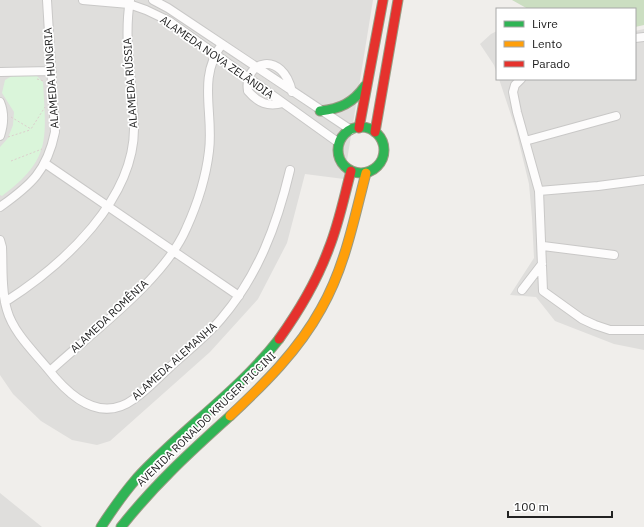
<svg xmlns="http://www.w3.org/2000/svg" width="644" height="527" font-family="'IBM Plex Sans',sans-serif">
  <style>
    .residential { fill: #dfdedc }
    .forest { fill: #cbdec1 }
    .park { fill: #daf5da }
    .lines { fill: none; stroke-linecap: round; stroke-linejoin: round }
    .street-casing { stroke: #c9c8c7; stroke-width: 10 }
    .fast-casing { stroke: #999a82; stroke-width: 11 }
    .slow-casing { stroke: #999a82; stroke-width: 11 }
    .jam-casing { stroke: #999a82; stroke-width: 11 }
    .path { stroke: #dccecd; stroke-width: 1; stroke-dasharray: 2 2; stroke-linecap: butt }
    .street { stroke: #fdfcfc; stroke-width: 8 }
    .fast { stroke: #30b455; stroke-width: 9 }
    .slow { stroke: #ff9f0a; stroke-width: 9 }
    .jam { stroke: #e5322d; stroke-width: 9 }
    .labels { text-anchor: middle; stroke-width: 3.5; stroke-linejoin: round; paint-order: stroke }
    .street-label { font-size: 11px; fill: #222; stroke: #fff }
  </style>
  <rect width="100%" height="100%" fill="#f0eeeb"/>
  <!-- residential -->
  <path class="residential" d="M0 0H373L344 179 305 174 287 243 258 299 210 352 110 441 97 445 72 440 41 421 13 394 0 375Z
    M644 29V350L614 344 555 321 536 297 510 295 534 258 532 218 529 184 516 130 499 79H635V31Z
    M497 31V74L494 65 480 44 491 34Z
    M0 493 42 527H0Z"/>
  <!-- forest -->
  <path class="forest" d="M512 0H644V25L635 27V9H528Z"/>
  <!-- park -->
  <path class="park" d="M36 75 43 82C46 138 52 159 2 196L0 195V147L8 138 13 125 14 112 2 93 5 80 12 76Z"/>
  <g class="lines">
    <!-- street casing -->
    <g class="street-casing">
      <path id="street" d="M83 0 129 4 146 10 169 21 339 143
        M153 0 168 8 351 130
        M635 38 644 37
        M0 72 52 71
        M521 79 515 85 513 92 517 112 539 191 543 291 582 319 595 325 610 330H644
        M0 102C5 114 4 124 0 136
        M283 103C268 107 258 103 248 91 243 60 283 50 292 92
        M525 141 616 116
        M46 164 239 296
        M539 191 598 186 644 180
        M0 207C31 185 47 171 55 132L47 0
        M0 240 2 247C3 267 1 291 7 310 13 332 34 352 48 369 69 396 100 424 134 399 147 390 159 377 170 367 187 351 206 337 221 319 258 276 277 225 290 170
        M543 246 614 255
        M522 290 542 264
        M5 302C63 265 136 199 134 125 133 83 123 42 130 0
        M50 371C91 333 164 280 186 229 197 205 206 177 209 151 214 113 197 78 222 44"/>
    </g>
    <!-- fast casing -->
    <g class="fast-casing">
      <path id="fast" d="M320 111C340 109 353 103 365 86
        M338 150a23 23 0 1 1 46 0a23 23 0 1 1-46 0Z
        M101 527C112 510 124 493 137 478 182 429 238 392 279 339
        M121 527C154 485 191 451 230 416"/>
    </g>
    <!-- slow casing -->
    <g class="slow-casing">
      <path id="slow" d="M230 416C264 384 298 351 321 309 345 267 354 219 366 173"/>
    </g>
    <!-- jam casing -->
    <g class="jam-casing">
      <path id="jam" d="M359 128 383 0
        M375 132 398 0
        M279 339C299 311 317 281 329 248 339 223 344 197 351 171"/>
    </g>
    <!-- path -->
    <path class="path" d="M37 79 44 81
      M11 117 31 129 45 107
      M8 137 30 130
      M11 161 42 149"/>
    <!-- street -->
    <use href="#street" class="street"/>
    <!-- fast -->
    <use href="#fast" class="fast"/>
    <!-- slow -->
    <use href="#slow" class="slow"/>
    <!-- jam -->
    <use href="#jam" class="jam"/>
  </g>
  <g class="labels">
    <!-- street labels -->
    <g class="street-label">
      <text transform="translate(217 57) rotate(35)" y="4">ALAMEDA NOVA ZELÃNDIA</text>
      <text transform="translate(51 78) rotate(-94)" y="4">ALAMEDA HUNGRIA</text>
      <text transform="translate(130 83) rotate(-94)" y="4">ALAMEDA RÚSSIA</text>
      <text transform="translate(109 316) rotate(-43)" y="4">ALAMEDA ROMÊNIA</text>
      <text transform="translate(174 361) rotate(-42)" y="4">ALAMEDA ALEMANHA</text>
      <text transform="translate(206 419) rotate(-44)" y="4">AVENIDA RONALDO KRUGER PICCINI</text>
    </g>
  </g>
  <!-- legend -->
  <rect x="496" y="8" width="140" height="72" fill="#ffffff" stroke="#a7a7a7"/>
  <rect x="504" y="21" width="20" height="6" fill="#30b455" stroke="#a7a7a7"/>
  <text x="532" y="28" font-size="12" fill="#222222">Livre</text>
  <rect x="504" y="41" width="20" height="6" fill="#ff9f0a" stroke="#a7a7a7"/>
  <text x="532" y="48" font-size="12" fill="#222222">Lento</text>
  <rect x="504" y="61" width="20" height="6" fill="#e5322d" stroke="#a7a7a7"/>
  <text x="532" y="68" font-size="12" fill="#222222">Parado</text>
  <!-- scale -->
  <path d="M508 511v6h104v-6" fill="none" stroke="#222222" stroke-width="2"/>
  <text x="514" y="511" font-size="12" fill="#222222" stroke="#ffffff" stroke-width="3" paint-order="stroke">100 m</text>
</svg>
